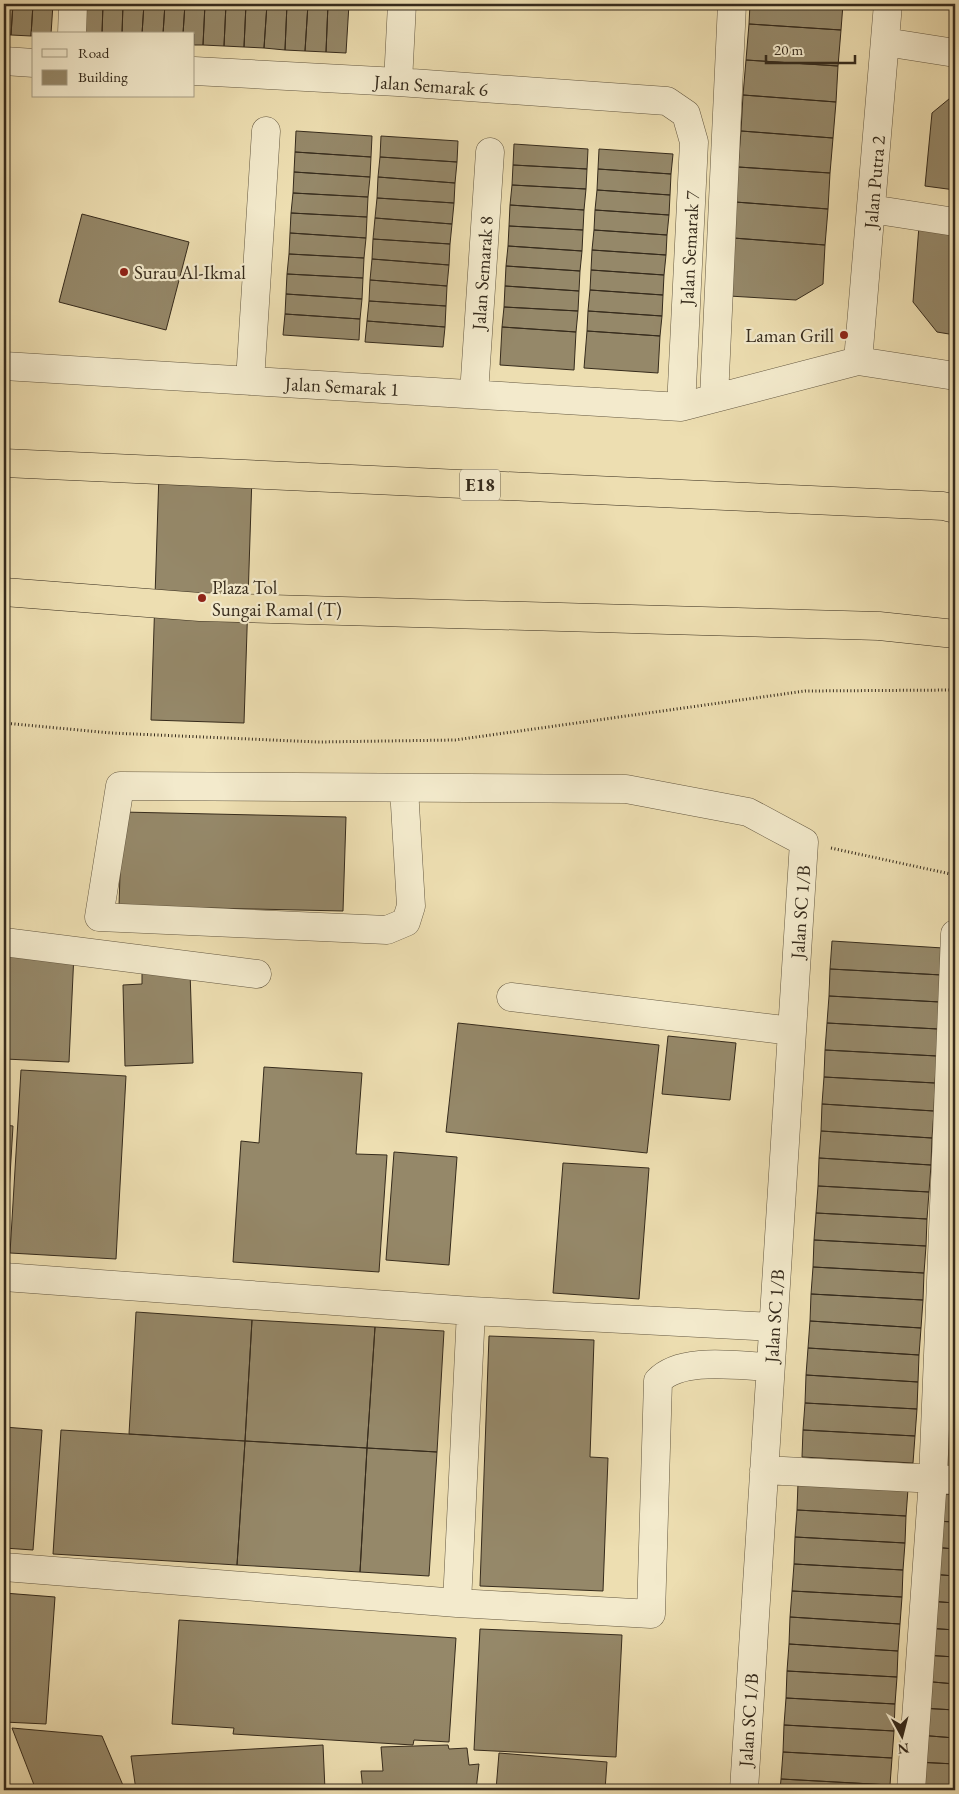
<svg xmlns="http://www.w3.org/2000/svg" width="959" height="1794" font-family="'EB Garamond',serif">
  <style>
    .building { fill: #958869; stroke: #362b1c }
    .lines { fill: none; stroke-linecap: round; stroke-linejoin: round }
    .minor-casing { stroke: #645841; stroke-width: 29 }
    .highway-casing { stroke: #362b1c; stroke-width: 29 }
    .path { stroke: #362b1c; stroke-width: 3; stroke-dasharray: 1 2.5; stroke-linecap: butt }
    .minor { stroke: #f3eacc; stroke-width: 28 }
    .highway { stroke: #eddeb1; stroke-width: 28 }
    .poi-dot { fill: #8f2418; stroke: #f3eacc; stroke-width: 2 }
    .labels { text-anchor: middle; stroke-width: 4.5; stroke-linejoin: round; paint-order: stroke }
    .shield { fill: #f3eacc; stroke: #6f6451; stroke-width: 1 }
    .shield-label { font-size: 18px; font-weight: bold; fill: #362b1c }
    .street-label { font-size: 19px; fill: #362b1c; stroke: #f3eacc }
    .poi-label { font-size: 19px; fill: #362b1c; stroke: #f3eacc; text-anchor: start }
  </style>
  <rect width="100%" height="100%" fill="#eddeb1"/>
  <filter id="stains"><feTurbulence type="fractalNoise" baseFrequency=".004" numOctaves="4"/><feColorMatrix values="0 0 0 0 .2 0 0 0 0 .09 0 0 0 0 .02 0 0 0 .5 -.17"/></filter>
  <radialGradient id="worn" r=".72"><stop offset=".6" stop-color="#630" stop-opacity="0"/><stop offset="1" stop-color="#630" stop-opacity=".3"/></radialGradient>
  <!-- building -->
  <path class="building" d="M4 4H13L11 35 4 34Z
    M13 4H33L31 36 11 35Z
    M33 4H53L51 34 31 36Z
    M83 4H103L102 34H81Z
    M103 4H123L122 34H102Z
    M123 4H144L142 34H122Z
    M144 4H165L163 34H142Z
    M165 4H185L183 34H163Z
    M185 4H205L203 45H194V34H183Z
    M205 4H226L224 46 203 45Z
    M226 4H246L244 47 224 46Z
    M246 4H267L264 48 244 47Z
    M267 4H287L285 50 264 48Z
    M287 4H308L305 51 285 50Z
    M308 4H328L326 52 305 51Z
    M328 4H349L346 53 326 52Z
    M750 4H843L841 30 749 24Z
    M749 24 841 30 838 66 746 60Z
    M746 60 838 66 836 102 743 95Z
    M955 94V190L925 186 932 113Z
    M743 95 836 102 833 138 741 131Z
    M296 131 372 136 371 157 295 152Z
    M741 131 833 138 830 173 738 167Z
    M381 136 458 141 457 162 380 157Z
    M514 144 588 149 587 169 513 165Z
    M599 149 673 154 671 174 598 169Z
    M295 152 371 157 370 177 294 172Z
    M380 157 457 162 455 183 378 177Z
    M513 165 587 169 586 189 512 185Z
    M738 167 830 173 828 209 735 202Z
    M598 169 671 174 670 195 597 190Z
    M294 172 370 177 368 197 293 193Z
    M378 177 455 183 454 203 377 198Z
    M512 185 586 189 584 210 510 205Z
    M597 190 670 195 669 215 595 210Z
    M293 193 368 197 367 217 291 213Z
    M377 198 454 203 452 224 375 218Z
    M735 202 828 209 825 245 733 238Z
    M510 205 584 210 583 230 509 226Z
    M595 210 669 215 667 235 594 230Z
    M291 213 367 217 366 238 290 233Z
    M82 214 189 242 166 330 59 302Z
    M375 218 452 224 450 244 373 239Z
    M509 226 583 230 582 251 508 246Z
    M919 226 955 232V335L937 332 913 302Z
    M594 230 667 235 666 255 592 250Z
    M290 233 366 238 364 258 289 254Z
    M733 238 825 245 823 284 796 300 729 296Z
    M373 239 450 244 449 265 372 259Z
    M508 246 582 251 580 271 506 266Z
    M592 250 666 255 664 275 591 270Z
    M289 254 364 258 363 278 287 274Z
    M372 259 449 265 447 286 370 280Z
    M506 266 580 271 579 291 505 286Z
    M591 270 664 275 663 295 590 290Z
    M287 274 363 278 362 299 286 294Z
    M370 280 447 286 446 306 369 301Z
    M505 286 579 291 578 311 504 307Z
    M590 290 663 295 662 316 588 311Z
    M286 294 362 299 360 319 285 314Z
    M369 301 446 306 445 327 367 321Z
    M504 307 578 311 576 332 502 327Z
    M588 311 662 316 660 336 587 331Z
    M285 314 360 319 359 340 283 335Z
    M367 321 445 327 443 347 365 342Z
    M502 327 576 332 574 370 500 365Z
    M587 331 660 336 658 373 584 368Z
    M159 473 252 476 244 723 151 720Z
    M122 812 346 817 343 911 119 906Z
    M832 941 943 948 942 975 830 969Z
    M4 943 74 953 69 1062 5 1059Z
    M830 969 942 975 940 1002 829 996Z
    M190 971 193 1063 125 1066 123 985 142 984V972Z
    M829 996 940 1002 938 1029 827 1023Z
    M458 1023 659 1045 647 1153 446 1132Z
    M827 1023 938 1029 937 1056 825 1050Z
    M668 1036 736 1043 730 1100 662 1094Z
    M825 1050 937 1056 935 1083 824 1077Z
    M264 1067 362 1073 356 1154 387 1155 379 1272 233 1262 241 1141 259 1143Z
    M21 1070 126 1076 116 1259 10 1253Z
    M824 1077 935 1083 934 1111 822 1104Z
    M822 1104 934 1111 932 1138 821 1131Z
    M4 1125 13 1126 6 1242H4Z
    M821 1131 932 1138 931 1165 819 1158Z
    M394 1152 457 1157 449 1265 386 1260Z
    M819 1158 931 1165 929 1192 818 1186Z
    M563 1163 649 1168 639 1299 553 1293Z
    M818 1186 929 1192 927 1219 816 1213Z
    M816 1213 927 1219 926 1246 814 1240Z
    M814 1240 926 1246 924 1273 813 1267Z
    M813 1267 924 1273 923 1300 811 1294Z
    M811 1294 923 1300 921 1328 810 1321Z
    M136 1312 252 1320 245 1441 129 1434Z
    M252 1320 375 1327 367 1448 245 1441Z
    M810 1321 921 1328 919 1355 808 1348Z
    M375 1327 444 1331 437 1452 367 1448Z
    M941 1331 955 1332V1359L939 1358Z
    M489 1336 594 1340 590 1457 608 1458 603 1591 480 1586Z
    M808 1348 919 1355 918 1382 806 1375Z
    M939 1358 955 1359V1386L938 1385Z
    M806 1375 918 1382 917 1409 805 1403Z
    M938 1385 955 1386V1413L936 1412Z
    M805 1403 917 1409 915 1436 803 1430Z
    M936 1412 955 1413V1441L934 1439Z
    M4 1427 42 1430 33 1550 4 1548Z
    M61 1430 245 1441 237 1565 53 1554Z
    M803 1430 915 1436 913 1463 802 1457Z
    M934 1439 955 1441V1468L933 1466Z
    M245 1441 367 1448 360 1572 237 1565Z
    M367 1448 437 1452 429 1576 360 1572Z
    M798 1483 908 1489 906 1516 797 1510Z
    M935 1493 955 1495V1522L934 1521Z
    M797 1510 906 1516 905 1543 795 1537Z
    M934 1521 955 1522V1549L932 1547Z
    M795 1537 905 1543 903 1570 794 1564Z
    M932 1547 955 1549V1576L930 1574Z
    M794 1564 903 1570 902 1597 792 1591Z
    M930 1574 955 1576V1603L928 1601Z
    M792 1591 902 1597 900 1624 790 1617Z
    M4 1593 55 1597 46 1724 4 1722Z
    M928 1601 955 1603V1630L926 1628Z
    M790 1617 900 1624 898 1651 789 1644Z
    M179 1620 456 1638 449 1742 414 1740 413 1745 233 1734 234 1728 172 1724Z
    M926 1628 955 1630V1657L924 1655Z
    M480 1629 622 1635 616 1757 474 1750Z
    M789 1644 898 1651 897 1677 787 1671Z
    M924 1655 955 1657V1684L922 1681Z
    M787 1671 897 1677 895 1704 786 1698Z
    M922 1681 955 1684V1710L920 1708Z
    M786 1698 895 1704 894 1731 784 1725Z
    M920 1708 955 1710V1738L918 1735Z
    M784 1725 894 1731 892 1758 783 1752Z
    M12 1728 102 1736 125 1790H36Z
    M918 1735 955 1738V1764L916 1762Z
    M323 1745 325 1790H136L131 1756Z
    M448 1745 449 1749 467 1748 469 1765 479 1764 476 1790H363L361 1771H383L381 1747Z
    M783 1752 892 1758 890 1785 781 1779Z
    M499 1753 607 1762 605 1790H496Z
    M916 1762 955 1764V1790L914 1788Z
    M781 1779 890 1785V1790H780Z"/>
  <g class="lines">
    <!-- minor casing -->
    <g class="minor-casing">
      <path id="minor" d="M72 34 73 4
        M885 42 955 53
        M4 61 34 63
        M194 71 398 82 667 101 686 114 694 142 681 407
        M398 82 402 4
        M871 209 955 222
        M858 361 888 4
        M4 366 681 407 858 361 955 376
        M250 381 266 131
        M474 394 490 152
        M714 398 732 4
        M404 788 411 906 406 922 387 930 99 917 120 786 626 789 748 812 804 842 744 1790
        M4 942 257 974
        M511 997 792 1031
        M4 1277 471 1311 773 1327
        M764 1470 955 1480
        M4 1567 457 1603 651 1614 658 1381C681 1356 739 1366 770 1367
        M457 1603 471 1311
        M911 1790 933 1479 955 934"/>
    </g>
    <!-- highway casing -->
    <g class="highway-casing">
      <path id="highway" d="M4 463 943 506 955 509
        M4 592 200 607 879 626 955 634"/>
    </g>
    <!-- path -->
    <path class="path" d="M4 723 111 733 318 742 455 740 805 691 955 690
      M831 848 955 875"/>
    <!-- minor -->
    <use href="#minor" class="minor"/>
    <!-- highway -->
    <use href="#highway" class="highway"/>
  </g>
  <!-- markers -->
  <g class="poi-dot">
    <circle cx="124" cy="272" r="5"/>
    <circle cx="844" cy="335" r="5"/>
    <circle cx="202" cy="598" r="5"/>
  </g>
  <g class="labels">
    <!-- shield labels -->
    <rect class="shield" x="460" y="469.5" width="40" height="31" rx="4"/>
    <g class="shield-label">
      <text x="480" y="491">E18</text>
    </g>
    <!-- street labels -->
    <g class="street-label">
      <text transform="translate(431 85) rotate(4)" y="7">Jalan Semarak 6</text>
      <text transform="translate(874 182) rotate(-85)" y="7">Jalan Putra 2</text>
      <text transform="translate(689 248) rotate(-87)" y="7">Jalan Semarak 7</text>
      <text transform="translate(482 273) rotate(-86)" y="7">Jalan Semarak 8</text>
      <text transform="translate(342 386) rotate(3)" y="7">Jalan Semarak 1</text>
      <text transform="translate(800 912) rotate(-86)" y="7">Jalan SC 1/B</text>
      <text transform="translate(774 1316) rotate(-86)" y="7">Jalan SC 1/B</text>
      <text transform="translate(748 1720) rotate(-86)" y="7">Jalan SC 1/B</text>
    </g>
    <!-- poi labels -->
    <g class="poi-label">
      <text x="134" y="279">Surau Al-Ikmal</text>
      <text x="834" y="342" text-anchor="end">Laman Grill</text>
      <text x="212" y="594">Plaza Tol<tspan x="212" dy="22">Sungai Ramal (T)</tspan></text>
    </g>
  </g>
  <!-- margin -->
  <rect width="959" height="1794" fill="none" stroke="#eddeb1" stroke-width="20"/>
  <rect x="5" y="5" width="949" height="1784" fill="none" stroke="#362b1c" stroke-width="2.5"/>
  <rect x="10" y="10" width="939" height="1774" fill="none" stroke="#362b1c"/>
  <!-- legend -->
  <rect x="32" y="32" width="162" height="65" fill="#f3eacc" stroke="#a79e86"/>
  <rect x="42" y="49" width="25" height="8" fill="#f3eacc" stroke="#a79e86"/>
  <text x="78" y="58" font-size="15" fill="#362b1c">Road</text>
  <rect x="42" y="70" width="25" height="15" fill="#958869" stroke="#a79e86"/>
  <text x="78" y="82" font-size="15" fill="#362b1c">Building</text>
  <!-- north arrow -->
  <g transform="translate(902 1736) rotate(173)" stroke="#f3eacc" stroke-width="4" paint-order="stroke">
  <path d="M0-4L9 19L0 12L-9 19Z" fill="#362b1c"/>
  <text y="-8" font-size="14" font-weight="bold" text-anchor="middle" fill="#362b1c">N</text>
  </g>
  <!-- scale -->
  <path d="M766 55v8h89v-8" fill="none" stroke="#362b1c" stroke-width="2.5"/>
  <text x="774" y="55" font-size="15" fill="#362b1c" stroke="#f3eacc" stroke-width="4" paint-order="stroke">20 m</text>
  <rect width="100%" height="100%" filter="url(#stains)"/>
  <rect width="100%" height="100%" fill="url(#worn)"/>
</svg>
